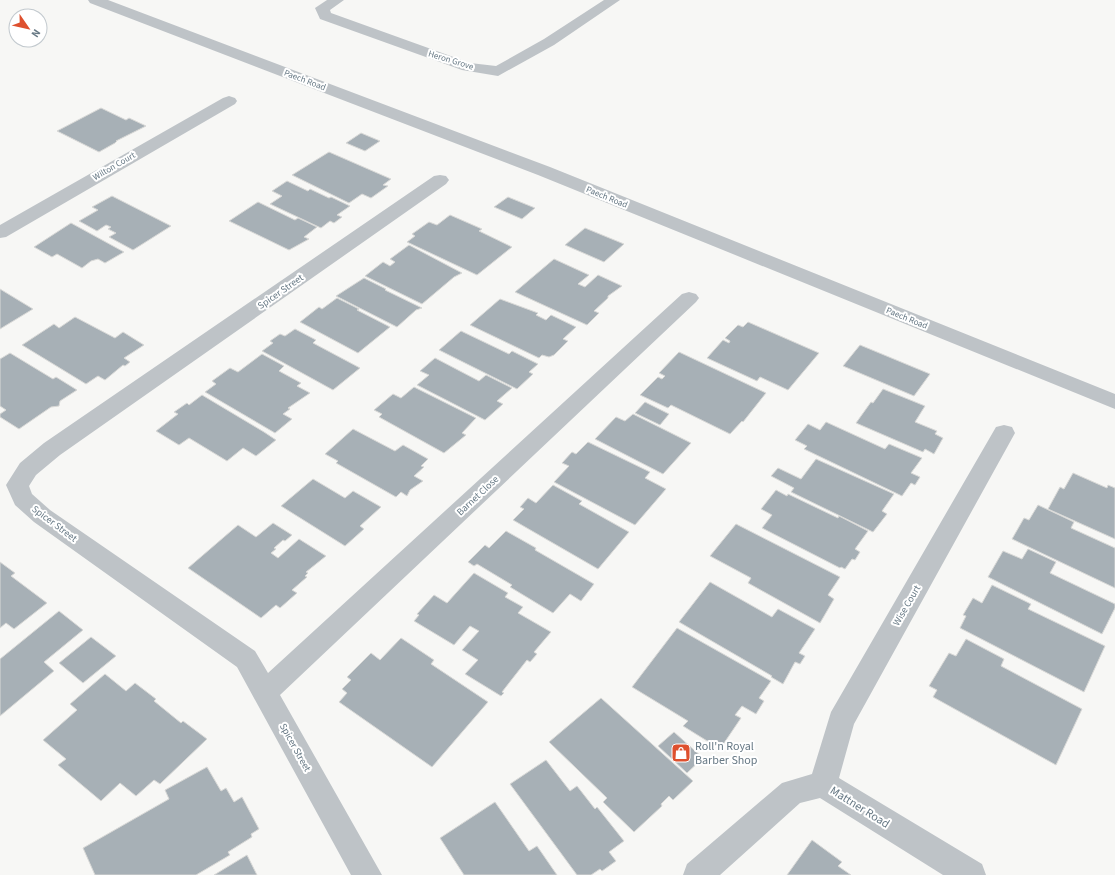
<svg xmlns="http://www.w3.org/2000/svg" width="1115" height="875" font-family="'Source Sans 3',sans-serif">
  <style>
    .building { fill: #a7b0b6; stroke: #d9d9d7 }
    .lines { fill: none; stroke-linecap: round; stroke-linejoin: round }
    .street { fill: #bec3c7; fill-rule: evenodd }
    .labels { text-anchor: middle; stroke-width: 4; stroke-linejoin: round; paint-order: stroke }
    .far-street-label { font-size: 9px; fill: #677985; stroke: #fff }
    .street-label { font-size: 10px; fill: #677985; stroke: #fff }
    .near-poi-label { font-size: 12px; fill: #677985; stroke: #fff; text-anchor: start }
    .near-street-label { font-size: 12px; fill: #677985; stroke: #fff }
  </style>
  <rect width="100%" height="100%" fill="#f7f7f5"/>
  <!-- building -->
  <path class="building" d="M101 108 126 120 129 118 146 126 116 141H117L115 143 99 152 57 131Z
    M361 133 380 141 365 151 346 143Z
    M329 152 391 179 383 185 388 186 371 198 362 194 349 203 292 175Z
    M287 181 308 191 310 189 329 198 331 197 350 206 337 215 342 217 334 223 330 221 321 228 270 204 282 196 272 191Z
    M112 196 171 226 133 250 109 237 116 233 108 229 111 227 106 225 97 231 79 221 98 210 92 207Z
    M508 197 535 208 522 219 494 207Z
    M258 202 295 220 298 218 317 227 304 237 309 239 289 250 229 221Z
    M450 215 482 229 479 231 512 247 477 275 407 242 415 236 412 234 429 222 437 225Z
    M71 223 124 252 105 263 98 259 91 261 82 268 57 254 52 257 34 247Z
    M585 228 624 244 604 262 565 245Z
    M409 245 462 273 454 277 422 304 365 276 383 262 390 266 395 262 390 259Z
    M554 259 589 275 578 284 585 287 598 275 622 286 608 296V298L594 311 599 313 587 325 515 292Z
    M364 278 386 289 385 290 422 308 416 310 397 327 336 296Z
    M0 289 33 309 0 329Z
    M337 298 359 309 357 310 390 327 358 353 300 322 319 307 322 309Z
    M500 299 538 313 536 315 546 320 551 315 576 327 563 339 568 341 554 355 549 357 542 355 539 358 470 325Z
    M75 317 115 338 123 332 144 345 124 358 130 362 125 366 123 365 105 380 98 376 86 384 22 345 54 324 59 328Z
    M748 322 819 353 788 390 760 377 757 381 707 358 723 340 729 343 730 341 725 338 738 325 743 327Z
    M295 329 316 340 313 343 360 368 333 390 262 351 273 343 270 341 280 334 285 336Z
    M461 331 509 354 512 351 538 364 529 372 533 374 517 389 439 350Z
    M860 345 930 374 914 396 843 366Z
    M679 352 766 393 743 422 742 421 730 434 671 405 668 408 640 395 658 377 662 379 665 376 659 373Z
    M10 353 53 379 56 377 77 390 60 401 59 406 51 407 19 429 0 417V414L6 410 0 406V359Z
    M262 354 284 366 279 371 301 383 297 386 310 393 288 408 290 409 283 414 292 419 275 433 205 392 216 384 212 381 230 368 238 372Z
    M435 358 479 381 486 375 512 388 497 401 503 404 485 420 417 385 429 375 420 371Z
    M414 387 476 418 462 433 466 435 444 453 379 417 382 414 374 410 393 394 401 398Z
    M883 389 925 406 915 422 937 431 935 434 943 438 934 454 925 449 923 452 856 423 871 402 873 403Z
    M202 395 264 432 276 440 256 456 243 448 227 461 189 438 179 445 156 431 178 414 174 412 187 403 189 405Z
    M645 402 669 414 660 425 635 413Z
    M633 414 691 443 663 474 595 439 616 417 625 421Z
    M826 422 885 449 889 444 922 458 911 473 920 477 915 485 911 483 902 496 804 449 807 446 795 440 808 424 820 430Z
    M353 429 395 451 403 445 428 459 421 466 424 467 414 476 423 481 410 490 407 496 401 492 396 497 336 463 338 461 325 454Z
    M588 442 650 472 645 478 666 489 635 525 554 482 569 466 562 463 572 452 576 454Z
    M816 459 894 494 882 511 887 514 873 532 791 492 794 488 771 476 778 468 801 479Z
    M1073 473 1107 488 1108 485 1115 488V539L1048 509 1060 487 1064 489Z
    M313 479 345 498 353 491 381 507 360 526 364 529 345 546 281 506Z
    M553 485 582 501 579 504 629 532 598 569 513 520 524 509 520 507 528 498 536 503Z
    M776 490 787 496 788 494 838 518 839 516 868 531 855 549 860 552 855 560 852 559 845 569 841 567 840 568 762 528 772 515 761 509Z
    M1038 505 1074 522 1071 528 1115 548V588L1012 539 1024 518 1029 520Z
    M273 523 292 535 285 541 283 540 274 548 276 549 271 553 278 558 299 539 326 556 306 572 308 573 305 576 307 577 292 590 297 593 280 608 276 605 261 618 188 568 238 525 256 537Z
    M736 524 840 577 828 595 834 599 820 623 748 583 751 578 710 556Z
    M506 531 536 548 535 550 594 584 581 601 570 594 553 613 510 587 512 585 477 564 474 566 468 562 485 545 489 548Z
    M1028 549 1056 562 1050 573 1115 604V608L1102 634 988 577 1003 551 1022 559Z
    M0 562 15 573 11 576 47 603 14 629 6 623 0 628Z
    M474 573 508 593 505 597 523 607 518 613 551 632 534 652 537 654 530 662 527 660 502 692 504 693 501 696 465 674 478 660 462 650 479 631 470 626 454 645 414 621 419 615 417 614 434 595 447 603Z
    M710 582 772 617 778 609 815 629 799 653 805 656 800 664 795 662 783 684 771 677 772 676 679 622Z
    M992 585 1031 604 1028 609 1105 646 1084 692 960 628 966 616 963 615 973 598 982 603Z
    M59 611 83 630 44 662 54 671 0 716V659Z
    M677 628 771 681 759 698 764 701 756 714 742 706 735 715 741 718 720 749 683 726 688 721 632 687Z
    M91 637 116 656 83 683 59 663Z
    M401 638 434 660 431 664 488 702 432 767 339 702 347 693 342 689 351 680 347 677 371 653 380 660Z
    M966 639 1004 659 1001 666 1082 709 1056 765 933 697 937 690 929 686 949 653 956 656Z
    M105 674 126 691 135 683 156 699 154 701 181 723 183 721 207 739 160 784 154 780 136 796 120 783 101 801 58 765 66 759 43 740 77 710 70 704Z
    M601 698 693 781 673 800 669 796 661 804 662 806 634 832 603 802 607 798 549 742Z
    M674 732 703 758 687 773 658 746Z
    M546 760 570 791 577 786 595 809 597 807 624 841 609 852 616 861 602 871 600 869 591 875H577L510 784Z
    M207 767 221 791 226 788 234 802 242 797 259 829 251 834 252 837 228 852 230 855 196 875H95L83 848 169 799 165 790Z
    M495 802 529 851 537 846 557 875H464L440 838Z
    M812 840 842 862 838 866 851 875H787Z
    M247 855 257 875H214Z"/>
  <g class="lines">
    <!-- street -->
    <path class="street" d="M88 0H108L550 167 1115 394V409L538 175 90 3Z
      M327 0H344L330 10 331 13 470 63 496 66 544 39 604 0H620L554 45 498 76 462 70 320 19 315 8Z
      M229 96 235 98 237 101 235 104 6 237 0 238V225L223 98Z
      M440 175 446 176 449 180 446 184 60 455 36 475 29 486 32 494 50 510 255 651 268 673 682 294 689 292 696 294 699 298 696 302 280 695 382 875H351L237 667 34 522 15 505 6 485 20 463 44 443 434 176Z
      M1004 425 1012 427 1015 433 854 724 839 778 982 864 986 875H943L820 798 800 803 720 875H683L687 864 782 783 812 774 831 712 996 427Z"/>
  </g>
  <!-- icons -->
  <defs>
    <g id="shop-square" transform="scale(1)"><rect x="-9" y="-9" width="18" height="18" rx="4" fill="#de502e" stroke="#fff"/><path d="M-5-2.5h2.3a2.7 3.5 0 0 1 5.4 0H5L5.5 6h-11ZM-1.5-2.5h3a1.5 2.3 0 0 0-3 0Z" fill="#fff"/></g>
  </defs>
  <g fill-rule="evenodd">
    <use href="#shop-square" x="681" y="753"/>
  </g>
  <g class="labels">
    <!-- far-street labels -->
    <g class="far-street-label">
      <text transform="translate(451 60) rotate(17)" y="3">Heron Grove</text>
      <text transform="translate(305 80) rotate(21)" y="3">Paech Road</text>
      <text transform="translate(114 166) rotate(-30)" y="3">Wilton Court</text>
      <text transform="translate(607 197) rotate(22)" y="3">Paech Road</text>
      <text transform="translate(907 318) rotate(22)" y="3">Paech Road</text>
    </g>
    <!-- street labels -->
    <g class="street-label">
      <text transform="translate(280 291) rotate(-35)" y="4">Spicer Street</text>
      <text transform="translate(477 495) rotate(-43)" y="4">Barnet Close</text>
      <text transform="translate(55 523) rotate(37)" y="4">Spicer Street</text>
      <text transform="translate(906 605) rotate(-60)" y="4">Wise Court</text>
      <text transform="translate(296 747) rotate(61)" y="4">Spicer Street</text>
    </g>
    <!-- near-poi labels -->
    <g class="near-poi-label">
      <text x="695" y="750">Roll'n Royal<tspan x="695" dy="14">Barber Shop</tspan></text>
    </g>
    <!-- near-street labels -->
    <g class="near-street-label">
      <text transform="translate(860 807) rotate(32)" y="4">Mattner Road</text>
    </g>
  </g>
  <!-- north arrow -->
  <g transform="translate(28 28) rotate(124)"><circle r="19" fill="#ffffff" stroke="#c2c9ce"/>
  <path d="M0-3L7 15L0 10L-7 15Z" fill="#de502e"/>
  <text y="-6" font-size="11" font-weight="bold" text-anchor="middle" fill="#677985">N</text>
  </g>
</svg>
